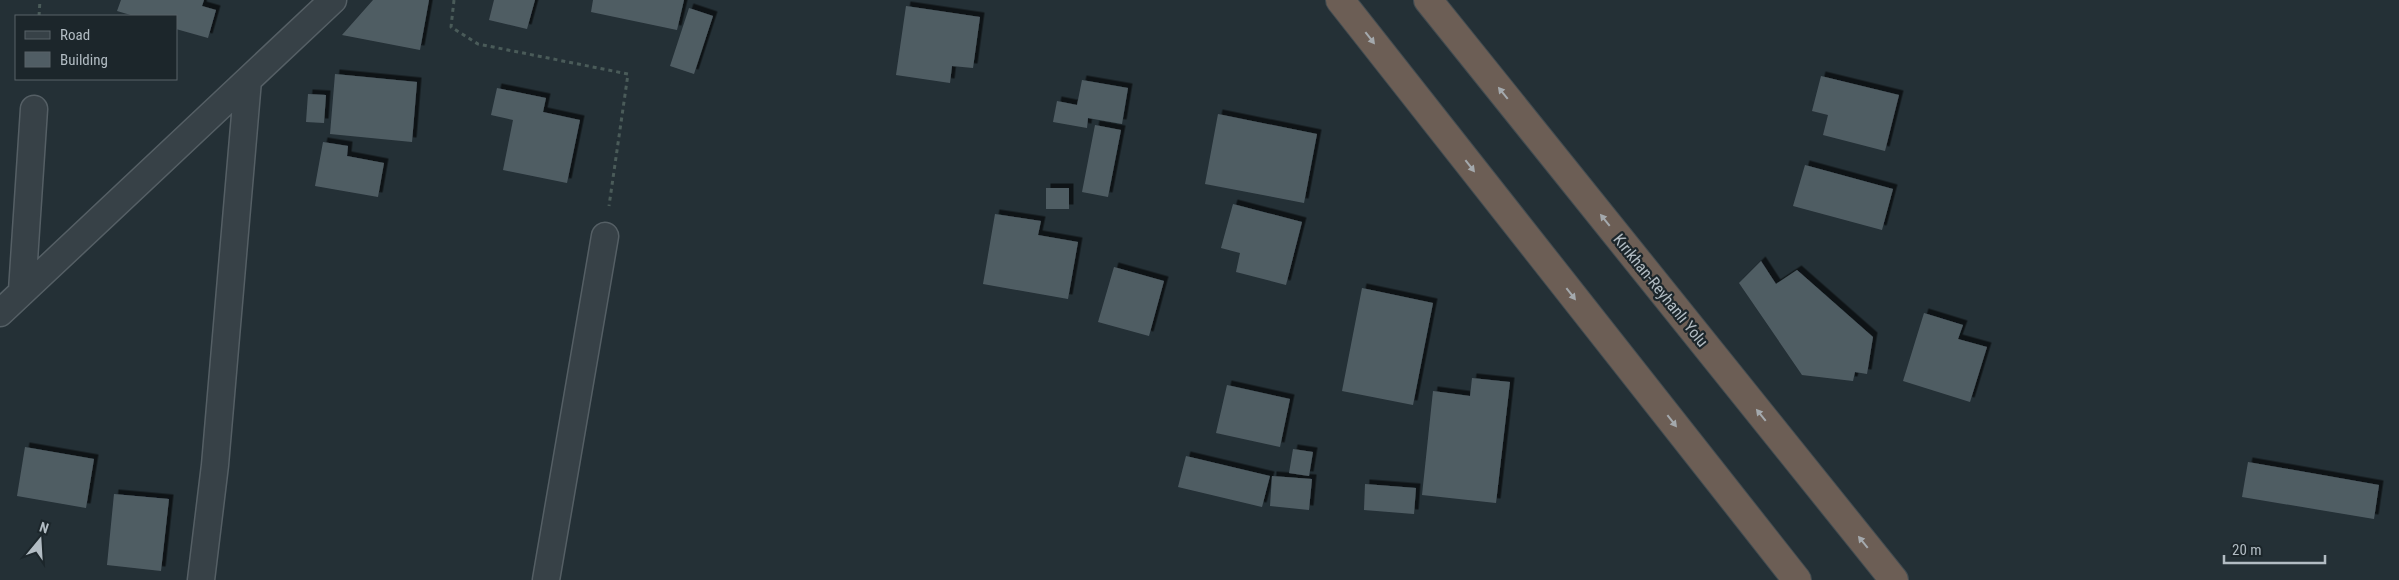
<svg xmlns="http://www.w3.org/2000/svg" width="2399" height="580" font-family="'Roboto Condensed',sans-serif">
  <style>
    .building { fill: #505d64; filter: url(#shadow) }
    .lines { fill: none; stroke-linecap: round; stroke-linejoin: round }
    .street-casing { stroke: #555f65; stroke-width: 29 }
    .highway-casing { stroke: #424c51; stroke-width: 30 }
    .path { stroke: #4a5b59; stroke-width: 3; stroke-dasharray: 4 4; stroke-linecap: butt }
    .street { stroke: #374147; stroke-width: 26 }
    .highway { stroke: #6c5e55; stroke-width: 28 }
    .oneway { fill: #a4a9ad }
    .labels { text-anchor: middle; stroke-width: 4.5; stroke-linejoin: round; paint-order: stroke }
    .street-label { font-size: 16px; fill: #b2bcc3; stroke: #1c262b }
  </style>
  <defs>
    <filter id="shadow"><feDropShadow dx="4.5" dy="-4.5" stdDeviation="0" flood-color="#0009"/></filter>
  </defs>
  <rect width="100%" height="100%" fill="#243036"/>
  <!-- building -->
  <path class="building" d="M121 0H204L202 6 216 10 208 38 176 29V16H134L117 11Z
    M373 0H429L420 50 342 35Z
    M494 0H535L527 29 489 20Z
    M593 0H684L677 30 591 12Z
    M906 6 980 17 973 68 952 66 950 83 896 75Z
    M689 8 713 16 694 74 670 66Z
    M335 74 417 82 412 142 330 134Z
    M1821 76 1899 95 1885 151 1823 135 1828 115 1812 111Z
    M1082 80 1128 88 1122 124 1088 118 1087 128 1053 122 1057 101 1077 105Z
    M497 88 546 98 543 112 580 120 567 183 503 170 513 120 491 115Z
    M308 94 326 95 324 123 306 122Z
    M1218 114 1317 134 1304 203 1205 184Z
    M1095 125 1121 130 1108 197 1082 192Z
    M323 142 348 146 347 156 384 163 378 197 315 186Z
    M1805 165 1893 189 1882 230 1793 206Z
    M1046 188H1069V209H1046Z
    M1233 204 1302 222 1286 285 1236 272 1240 253 1221 248Z
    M995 214 1041 221 1038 235 1078 242 1068 299 983 284Z
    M1761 261 1776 284 1797 270 1873 337 1867 374 1855 372 1853 381 1802 375 1739 283Z
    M1114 267 1164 281 1149 336 1098 322Z
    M1362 288 1433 303 1413 405 1342 391Z
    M1924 313 1963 325 1958 339 1987 347 1970 402 1903 381Z
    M1472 378 1510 382 1496 503 1422 495 1433 391 1470 396Z
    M1227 385 1290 399 1280 447 1216 433Z
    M25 447 94 459 86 508 17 496Z
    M1293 449 1313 452 1309 476 1289 473Z
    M1186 456 1270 476 1262 507 1178 487Z
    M2248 462 2379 485 2374 519 2242 497Z
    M1272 476 1312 479 1309 510 1270 506Z
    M1365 484 1416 488 1414 514 1364 510Z
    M114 494 169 499 161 571 107 565Z"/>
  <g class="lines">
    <!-- street casing -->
    <g class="street-casing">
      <path id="street" d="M22 291 34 109
        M0 313 333 0
        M201 580 215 465 248 80
        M546 580 605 236"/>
    </g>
    <!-- highway casing -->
    <g class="highway-casing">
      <path id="highway" d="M1340 0 1797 580
        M1428 0 1894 580"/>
    </g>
    <!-- path -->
    <path class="path" d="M454 0 451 27 478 44 628 74 609 206
      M39 16 40 0"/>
    <!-- street -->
    <use href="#street" class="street"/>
    <!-- highway -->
    <use href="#highway" class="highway"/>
  </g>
  <!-- one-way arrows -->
  <defs><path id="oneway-solid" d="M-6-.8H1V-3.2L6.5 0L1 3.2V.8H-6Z" transform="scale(1.25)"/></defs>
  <g class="oneway">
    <use href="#oneway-solid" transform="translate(1370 38) rotate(52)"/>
    <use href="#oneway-solid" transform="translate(1503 93) rotate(-129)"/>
    <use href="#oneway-solid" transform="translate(1470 166) rotate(52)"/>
    <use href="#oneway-solid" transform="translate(1605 220) rotate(-129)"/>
    <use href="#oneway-solid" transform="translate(1571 294) rotate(52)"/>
    <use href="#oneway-solid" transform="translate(1761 415) rotate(-129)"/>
    <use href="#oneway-solid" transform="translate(1672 421) rotate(52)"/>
    <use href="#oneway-solid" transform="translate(1863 542) rotate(-129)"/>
  </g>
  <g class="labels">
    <!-- street labels -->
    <g class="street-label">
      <text transform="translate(1661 290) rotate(51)" y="6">Kırıkhan-Reyhanlı Yolu</text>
    </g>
  </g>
  <!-- legend -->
  <rect x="15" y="15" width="162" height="65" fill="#1c262b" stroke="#586268"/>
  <rect x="25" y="31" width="25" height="8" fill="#374147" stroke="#586268"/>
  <text x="60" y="40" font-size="15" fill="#b2bcc3">Road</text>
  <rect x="25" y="52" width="25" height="15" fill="#505d64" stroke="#586268"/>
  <text x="60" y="65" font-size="15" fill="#b2bcc3">Building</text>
  <!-- north arrow -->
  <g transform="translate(40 540) rotate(18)" stroke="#1c262b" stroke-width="4" paint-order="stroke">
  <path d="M0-4L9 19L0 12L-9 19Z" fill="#b2bcc3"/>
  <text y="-8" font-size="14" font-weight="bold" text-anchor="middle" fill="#b2bcc3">N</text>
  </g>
  <!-- scale -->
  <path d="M2224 555v8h101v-8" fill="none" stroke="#b2bcc3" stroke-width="2.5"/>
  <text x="2232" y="555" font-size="15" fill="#b2bcc3" stroke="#1c262b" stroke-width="4" paint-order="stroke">20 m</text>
</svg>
